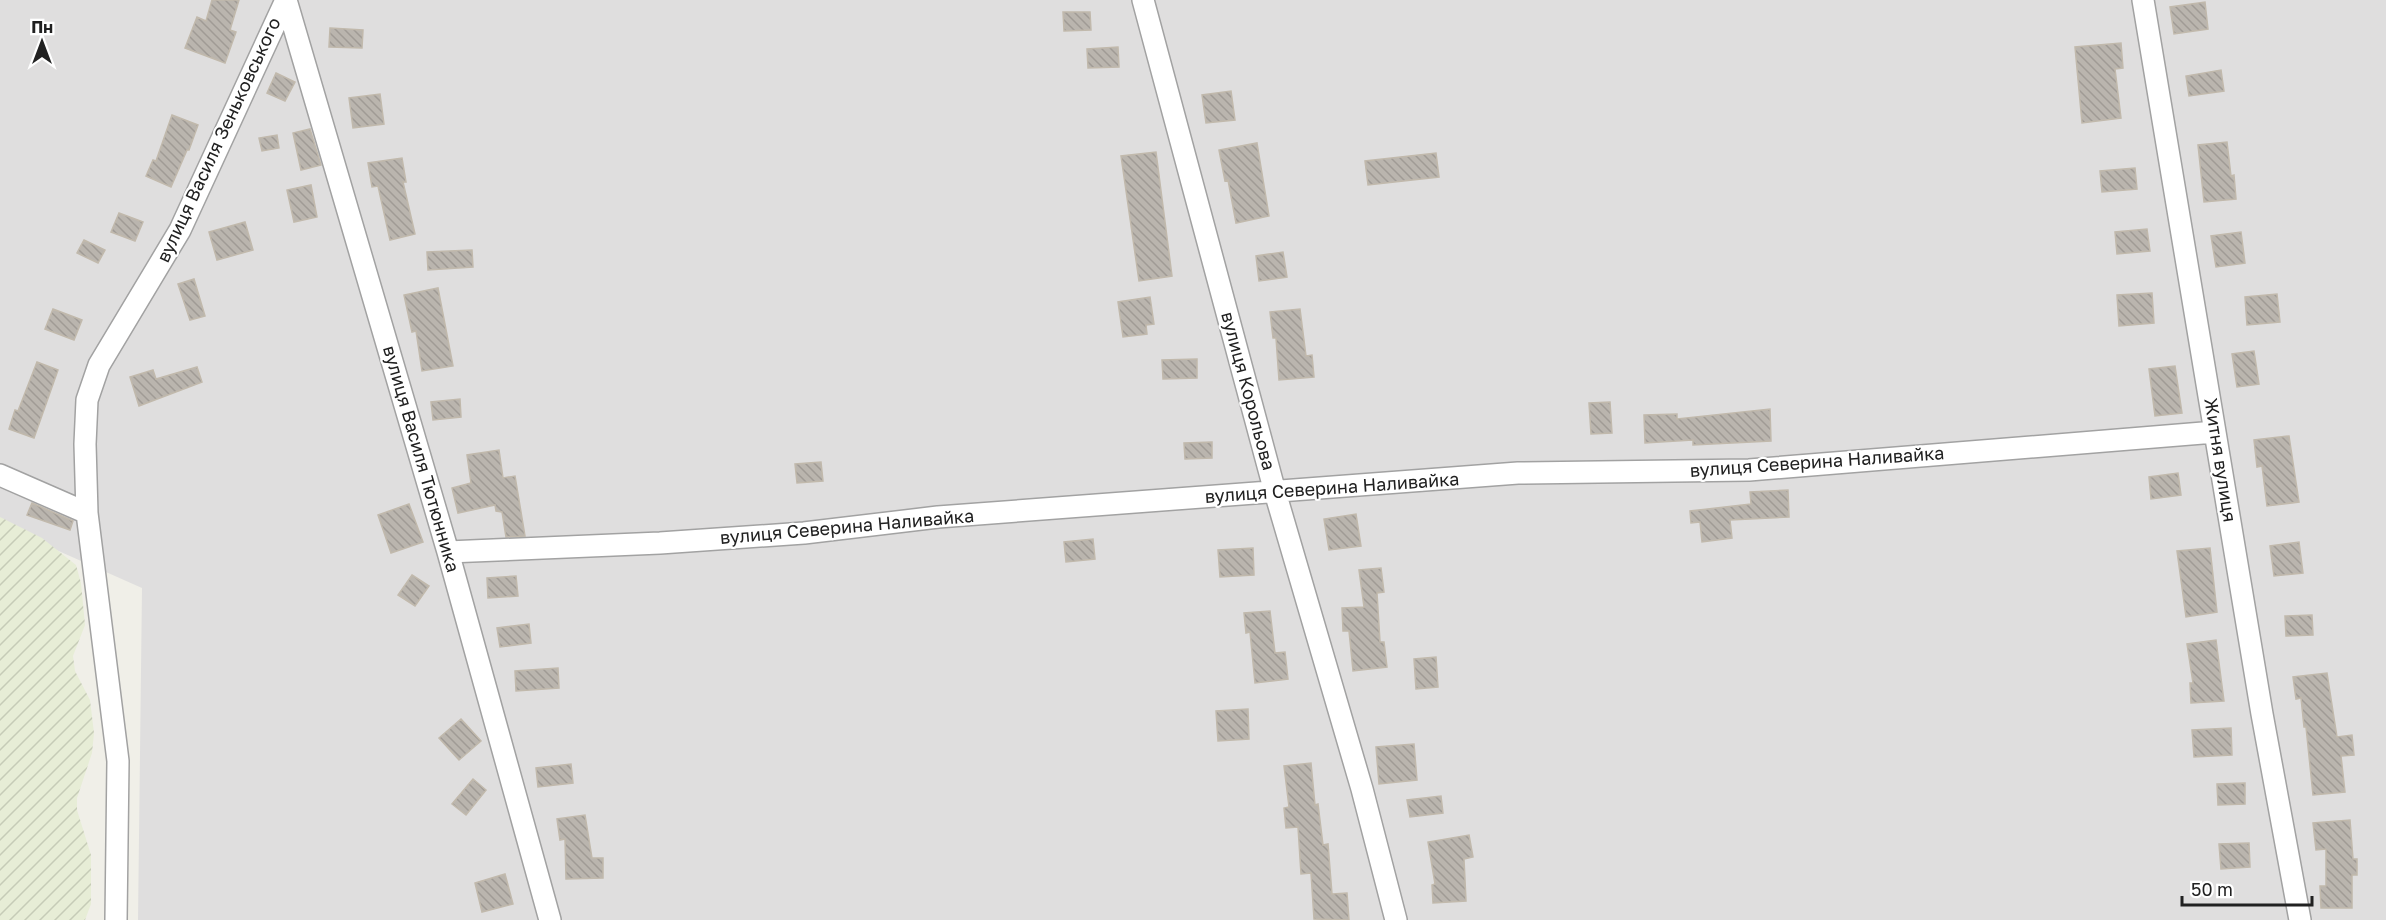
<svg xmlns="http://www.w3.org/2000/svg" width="2386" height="920" font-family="'Golos Text',sans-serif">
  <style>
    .residential { fill: #dfdede }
    .farmland { fill: url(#farmland-furrows) }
    .building { fill: url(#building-back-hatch); stroke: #c1b9ac; stroke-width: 1.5 }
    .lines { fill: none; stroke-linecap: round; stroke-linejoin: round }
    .street-casing { stroke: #a2a2a2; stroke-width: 24 }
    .street { stroke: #fff; stroke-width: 21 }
    .labels { text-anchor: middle; stroke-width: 4.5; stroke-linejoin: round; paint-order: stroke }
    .street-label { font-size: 18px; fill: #212121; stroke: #fff }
  </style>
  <defs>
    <pattern id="farmland-furrows" width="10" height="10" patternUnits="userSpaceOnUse" patternTransform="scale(1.5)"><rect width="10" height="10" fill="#e7edd6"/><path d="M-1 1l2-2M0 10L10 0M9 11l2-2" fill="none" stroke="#c6cbb7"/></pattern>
    <pattern id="building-back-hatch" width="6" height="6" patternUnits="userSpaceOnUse" patternTransform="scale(1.5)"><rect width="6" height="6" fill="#bab5ae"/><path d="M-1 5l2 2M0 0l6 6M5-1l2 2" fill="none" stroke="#a09b95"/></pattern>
  </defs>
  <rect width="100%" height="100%" fill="#f0efe8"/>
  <!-- residential -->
  <path class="residential" d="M0 0H2386V920H138L142 588 0 525Z"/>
  <!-- farmland -->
  <path class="farmland" d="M0 517 42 538 76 565 81 583 85 625 73 656 75 671 90 700 94 733 92 753 77 798V810L91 855V904L85 920H0Z"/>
  <!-- building -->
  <path class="building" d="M212 0H239L230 30 236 32 225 63 185 48 197 17 206 21Z
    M2205 2 2208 29 2174 34 2170 7Z
    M1063 12H1090L1091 30 1064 31Z
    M330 28 363 30 362 48 329 47Z
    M2121 43 2123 68 2115 69 2121 118 2082 123 2075 47Z
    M1118 47 1119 67 1088 68 1087 49Z
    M2221 70 2224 91 2189 96 2186 76Z
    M276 73 295 82 285 101 267 93Z
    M1231 91 1235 120 1206 123 1202 95Z
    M380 94 384 124 353 128 349 98Z
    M172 115 198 125 189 150H187L171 187 146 176 153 160 156 161Z
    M310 129 321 165 301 170 293 133Z
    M277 135 279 148 262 151 259 138Z
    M2227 142 2231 176 2234 175 2236 199 2204 202 2198 145Z
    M1257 143 1269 216 1236 223 1228 180 1225 181 1219 150Z
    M1156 152 1172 276 1139 281 1121 156Z
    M1436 153 1439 177 1368 185 1365 161Z
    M402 158 406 182H403L415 234 390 240 378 186 372 187 368 163Z
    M2135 168 2137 189 2102 192 2100 171Z
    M311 185 317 217 294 222 287 190Z
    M119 213 143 222 135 241 111 232Z
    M245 222 253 250 217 260 209 232Z
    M2147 229 2150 251 2117 254 2115 232Z
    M2241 232 2245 263 2216 267 2211 236Z
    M84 240 105 250 98 263 77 253Z
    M472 250 473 267 428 270 427 252Z
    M1283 252 1287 277 1259 281 1256 256Z
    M194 279 205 316 190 320 178 284Z
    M438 288 453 366 422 371 416 331 412 332 404 295Z
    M2152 293 2154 323 2119 326 2117 295Z
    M2277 294 2280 322 2247 325 2245 297Z
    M1150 297 1154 324 1146 325 1147 334 1123 337 1118 302Z
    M53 309 82 320 74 340 45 329Z
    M1300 309 1306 356 1312 355 1314 377 1279 380 1276 338H1273L1270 312Z
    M2254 351 2259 384 2237 387 2232 354Z
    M1197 359V378L1163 379 1162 360Z
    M37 362 58 370 34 438 9 429 15 410 18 411Z
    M2175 366 2182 413 2155 416 2149 369Z
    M197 367 202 382 139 406 130 377 153 370 156 379Z
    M460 399 461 417 433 420 431 402Z
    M1610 402 1612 433 1591 434 1589 403Z
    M1770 409 1771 441 1693 445V440L1645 443 1644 415 1677 414V419Z
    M2289 436 2299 502 2267 506 2262 466 2257 467 2254 440Z
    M1212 442V458L1185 459 1184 443Z
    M499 450 503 478 515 476 525 536 506 537 502 512 496 511 495 505 458 513 452 488 471 483 467 455Z
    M821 462 823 481 797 483 795 464Z
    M2178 473 2181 495 2151 499 2149 477Z
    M1788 490 1789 517 1730 520 1732 538 1702 542 1700 522 1691 523 1690 511 1751 504 1750 492Z
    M32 503 73 521 70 530 27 515Z
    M409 504 423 542 391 553 378 515Z
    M1356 514 1361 546 1329 550 1324 519Z
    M1093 539 1095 559 1066 562 1064 542Z
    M2299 542 2303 573 2274 576 2270 546Z
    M1253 548 1254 575 1220 577 1218 550Z
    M2210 548 2217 612 2186 617 2177 551Z
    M1381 568 1384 592 1377 593 1380 642H1384L1387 667 1353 671 1349 631H1343L1342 608 1364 607 1359 570Z
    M412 575 429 586 415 606 398 595Z
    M516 576 518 596 488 598 487 578Z
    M1270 611 1275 653 1285 652 1288 679 1255 683 1250 632 1246 633 1244 613Z
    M2312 615 2313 635 2286 636 2285 616Z
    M529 624 531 643 500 647 497 628Z
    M2216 640 2224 701 2191 703 2190 683H2193L2187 644Z
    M1436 657 1438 687 1416 689 1414 659Z
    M558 668 559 688 516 691 515 671Z
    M2327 673 2337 737 2352 735 2354 755 2341 756 2345 792 2313 795 2306 727H2304L2301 698 2296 699 2293 677Z
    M1248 709 1249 739 1218 741 1216 711Z
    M461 719 481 741 459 760 439 738Z
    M2231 728 2232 755 2194 757 2192 730Z
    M1414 744 1417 780 1379 784 1376 747Z
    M1311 763 1315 805 1318 804 1323 845 1328 844 1332 894 1347 893 1349 920 1314 919 1311 873 1301 874 1298 827 1286 828 1284 808 1289 807 1284 766Z
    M571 764 573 783 538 787 536 768Z
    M473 779 486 790 466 815 452 804Z
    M2245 783V804L2218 805 2217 784Z
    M1441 796 1443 813 1410 817 1407 800Z
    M585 815 592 858H603V878L566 879 565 839 560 840 557 819Z
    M2350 820 2353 859H2357V875H2352V908H2321L2320 886H2326V849L2316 850 2313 823Z
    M1469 835 1473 857 1464 859 1466 901 1433 903 1432 885 1435 884 1428 842Z
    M2249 843 2250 867 2221 869 2219 844Z
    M505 874 513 904 482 912 475 883Z"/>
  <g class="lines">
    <!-- street casing -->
    <g class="street-casing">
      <path id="street" d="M286 0 448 552 550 920
        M1143 0 1275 492 1362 789 1396 920
        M2143 0 2262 714 2300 920
        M0 475 87 513
        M448 552 660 543 804 533 938 517 1518 473 1749 470 2215 432
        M116 920 118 761 87 513 85 444 87 400 99 365 180 230 286 0"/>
    </g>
    <!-- street -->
    <use href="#street" class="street"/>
  </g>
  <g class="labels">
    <!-- street labels -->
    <g class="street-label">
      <text transform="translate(219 140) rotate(-65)" y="6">вулиця Василя Зеньковського</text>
      <text transform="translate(1248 391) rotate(75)" y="6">вулиця Корольова</text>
      <text transform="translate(421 459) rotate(74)" y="6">вулиця Василя Тютюнника</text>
      <text transform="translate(2220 460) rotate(81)" y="6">Житня вулиця</text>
      <text transform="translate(1817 462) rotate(-4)" y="6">вулиця Северина Наливайка</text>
      <text transform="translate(1332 488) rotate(-4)" y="6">вулиця Северина Наливайка</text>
      <text transform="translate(847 527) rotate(-5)" y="6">вулиця Северина Наливайка</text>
    </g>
  </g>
  <!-- north arrow -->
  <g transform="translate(42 42)" stroke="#ffffff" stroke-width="4.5" paint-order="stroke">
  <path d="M0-4.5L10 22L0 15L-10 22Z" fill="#212121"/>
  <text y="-9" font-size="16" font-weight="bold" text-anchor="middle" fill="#212121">Пн</text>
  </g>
  <!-- scale -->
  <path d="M2182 896v9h130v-9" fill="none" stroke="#212121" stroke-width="3"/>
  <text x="2191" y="896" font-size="18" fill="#212121" stroke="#ffffff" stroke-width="4.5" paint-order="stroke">50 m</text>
</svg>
